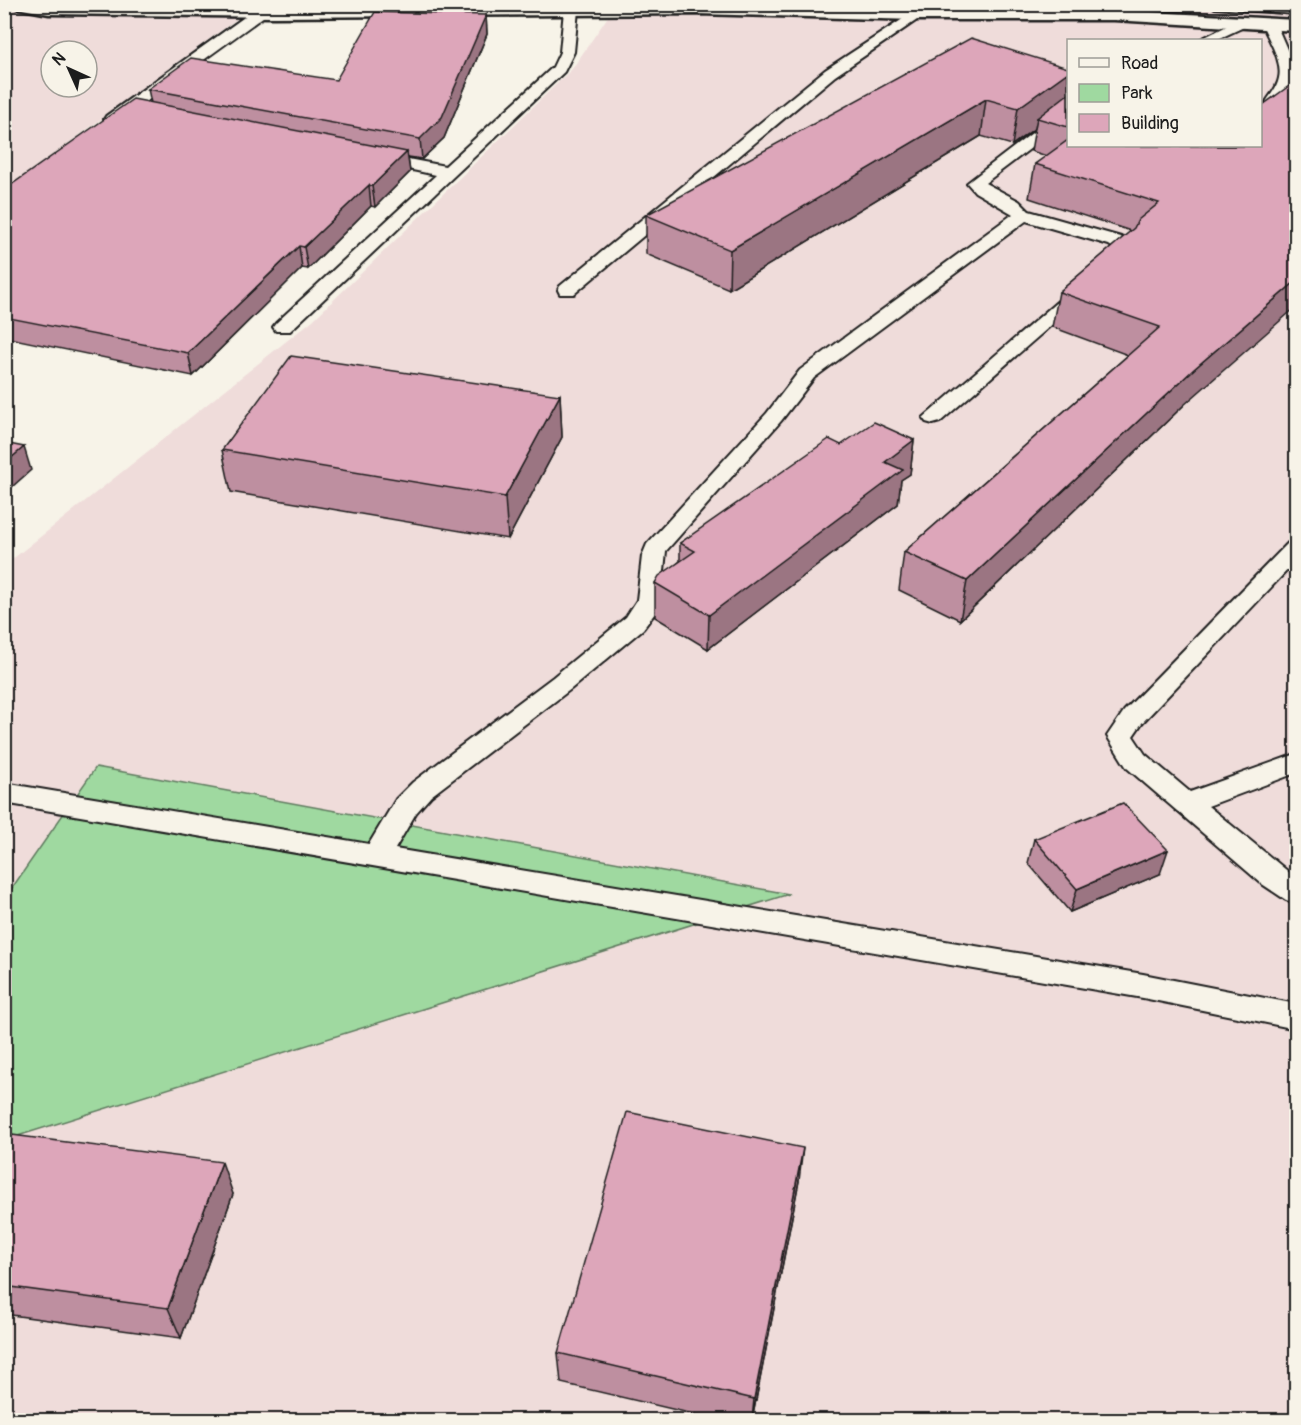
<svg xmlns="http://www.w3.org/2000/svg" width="1301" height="1425" font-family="Pangolin,sans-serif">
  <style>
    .built { fill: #efdcda; fill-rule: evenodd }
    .green { fill: #9fd9a0; stroke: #5e7a5e; stroke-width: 1.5 }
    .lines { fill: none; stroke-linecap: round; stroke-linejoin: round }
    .lane-casing { stroke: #1c1c1c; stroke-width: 4 }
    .street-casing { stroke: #1c1c1c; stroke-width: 5 }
    .lane { fill: #f7f3e8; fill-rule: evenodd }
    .street { fill: #f7f3e8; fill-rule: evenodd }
    .wall { fill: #be8fa0; stroke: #1c1c1c; stroke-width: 1.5 }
    .shaded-wall { fill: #9b7482; stroke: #1c1c1c; stroke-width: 1.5 }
    .building { fill: #dda6ba; stroke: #1c1c1c; stroke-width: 1.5 }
  </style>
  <rect width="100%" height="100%" fill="#f7f3e8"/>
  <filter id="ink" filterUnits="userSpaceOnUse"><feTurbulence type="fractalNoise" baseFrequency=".0167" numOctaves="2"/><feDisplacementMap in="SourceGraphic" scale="12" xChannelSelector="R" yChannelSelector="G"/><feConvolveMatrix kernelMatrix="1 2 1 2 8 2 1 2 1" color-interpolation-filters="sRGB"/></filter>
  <g filter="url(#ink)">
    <!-- built -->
    <path class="built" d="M5 5H256L5 190ZM51 51H87V87H51Z
      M616 5H1296V1420H5V1140L787 894 96 767 5 898V565L313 320 572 69ZM1068 40H1260V146H1068Z"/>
    <!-- green -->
    <path class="green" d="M96 767 789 894 5 1140V898Z"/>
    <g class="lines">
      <!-- lane casing -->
      <g class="lane-casing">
        <path id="lane" d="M1208 4 1296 6V14L1215 8Z
          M571 6 578 10 574 52 564 72 290 331H276L273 327 276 323 436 175 370 161 368 158 370 155 376 153 445 166 553 67 560 52 564 10Z
          M262 7 267 8 269 11 267 14 118 122H106L104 119 106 116 257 8Z
          M915 11 920 12 922 15 920 18 835 76 574 294H560L558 290 560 286 825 70Z
          M1241 19 1248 23 1246 26 1216 40H1199Z
          M1269 20 1276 24 1293 63 1295 79 1268 123 1262 125C1254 106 1276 96 1279 78 1283 61 1268 39 1262 24Z
          M1068 108V120L985 183 1019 201 1029 211 1121 237 1131 247 1125 261 940 422 933 424 926 422 923 418 1111 255 1113 248 1109 245 1026 221 814 378 781 421 666 551 661 600 655 613 643 629 571 689 431 796 416 813 395 849 1143 974 1296 1004V1029L1143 998 4 803V783L369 844 396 799 413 782 553 677 626 617 637 600 642 556 647 544 767 413 800 370 1013 214 975 192 967 183 1062 110Z
          M1296 541V561L1142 723 1133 736 1145 754 1190 792 1296 754V773L1208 806 1296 878V903L1286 900 1262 884 1127 768 1107 736 1124 711 1288 543Z"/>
      </g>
      <!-- street casing -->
      <g class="street-casing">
        <path id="street" d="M14 4 274 7 732 4 915 10H1114L1296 20V31L1114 20H915L698 14 274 17 49 14 17 8Z"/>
      </g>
      <!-- lane -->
      <use href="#lane" class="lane"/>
      <!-- street -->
      <use href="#street" class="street"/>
    </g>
    <!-- wall -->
    <path class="wall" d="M486 15 487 34 444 138 422 159 408 157 410 172 375 207 371 206 308 269 302 268 193 376 4 337V190L151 103 148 89 336 80Z
      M1068 68V146H1260L1184 405 960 620 899 590 904 552 1128 355 1052 327 1059 292 1131 231 1029 198 1035 164 1047 156 1031 151 1035 128 1012 145 981 136 729 289 646 254V215Z
      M560 395 562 437 508 539 231 492 222 450Z
      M914 440 910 474 901 480 898 504 708 649 655 617V583L680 561V543L841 445Z
      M1034 839 1160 874 1070 912 1028 863Z
      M4 1151 233 1194 181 1338 4 1314Z
      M799 1181 752 1420H719L561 1383 558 1353Z"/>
    <!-- shaded-wall -->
    <path class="shaded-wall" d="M486 15 487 34 444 138 422 159 420 139Z
      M1067 72H1068V106L1037 118 1035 128 1012 145 1018 108Z
      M986 99 981 136 729 289 730 250Z
      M407 152 410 172 375 207 372 186Z
      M369 185 371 206 308 269 304 247Z
      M299 246 302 268 193 376 188 353Z
      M1296 281V307L1184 405 960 620 967 581 1194 369Z
      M560 395 562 437 508 539 505 497Z
      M914 440 910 474 901 480 898 504 708 649 709 615 885 462Z
      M24 447 31 470 4 494V464Z
      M1168 850 1160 874 1070 912 1077 889Z
      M803 1148 799 1181 752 1420 754 1399Z
      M222 1162 233 1194 181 1338 168 1308Z"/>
    <!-- building -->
    <path class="building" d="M375 12 486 15 442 117 420 139 148 89 191 58 336 80Z
      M971 38 1068 68V72L1018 108 986 99 730 250 646 215Z
      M1296 81V281L1194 369 967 581 904 552 1160 327 1059 292 1134 228 1138 220 1159 203 1035 164 1068 140V146H1260V107Z
      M1068 94V127L1037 118Z
      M133 99 407 152 372 186 369 185 304 247 299 246 188 353 4 317V190Z
      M291 356 560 395 505 497 222 450Z
      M874 422 914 440 885 462 903 470 709 615 655 583 659 576 695 551 680 543 829 439 841 445Z
      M4 443 24 447 4 464Z
      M1123 803 1168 850 1077 889 1034 839Z
      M627 1112 803 1148 754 1399 558 1353Z
      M12 1135 222 1162 168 1308 4 1286V1151Z"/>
  </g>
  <!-- margin -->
  <rect width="1301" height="1425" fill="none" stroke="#f7f3e8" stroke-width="24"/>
  <rect x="12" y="12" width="1277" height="1401" fill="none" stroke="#1c1c1c" stroke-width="2" filter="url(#ink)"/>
  <!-- legend -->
  <rect x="1067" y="39" width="195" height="108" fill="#f7f3e8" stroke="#9f9d96" stroke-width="1.5"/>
  <rect x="1079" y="58" width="30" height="9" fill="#f7f3e8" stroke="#9f9d96" stroke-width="1.5"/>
  <text x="1121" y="69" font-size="18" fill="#1c1c1c">Road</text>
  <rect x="1079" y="84" width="30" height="18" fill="#9fd9a0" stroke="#9f9d96" stroke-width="1.5"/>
  <text x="1121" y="99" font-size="18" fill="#1c1c1c">Park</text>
  <rect x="1079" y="114" width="30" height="18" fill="#dda6ba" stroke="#9f9d96" stroke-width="1.5"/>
  <text x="1121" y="129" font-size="18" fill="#1c1c1c">Building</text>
  <!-- north arrow -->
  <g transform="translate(69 69) rotate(315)"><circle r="28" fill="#f7f3e8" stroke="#9f9d96" stroke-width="1.5"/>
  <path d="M0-4.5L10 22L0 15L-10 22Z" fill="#1c1c1c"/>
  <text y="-9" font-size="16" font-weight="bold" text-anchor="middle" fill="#1c1c1c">N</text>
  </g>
</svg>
